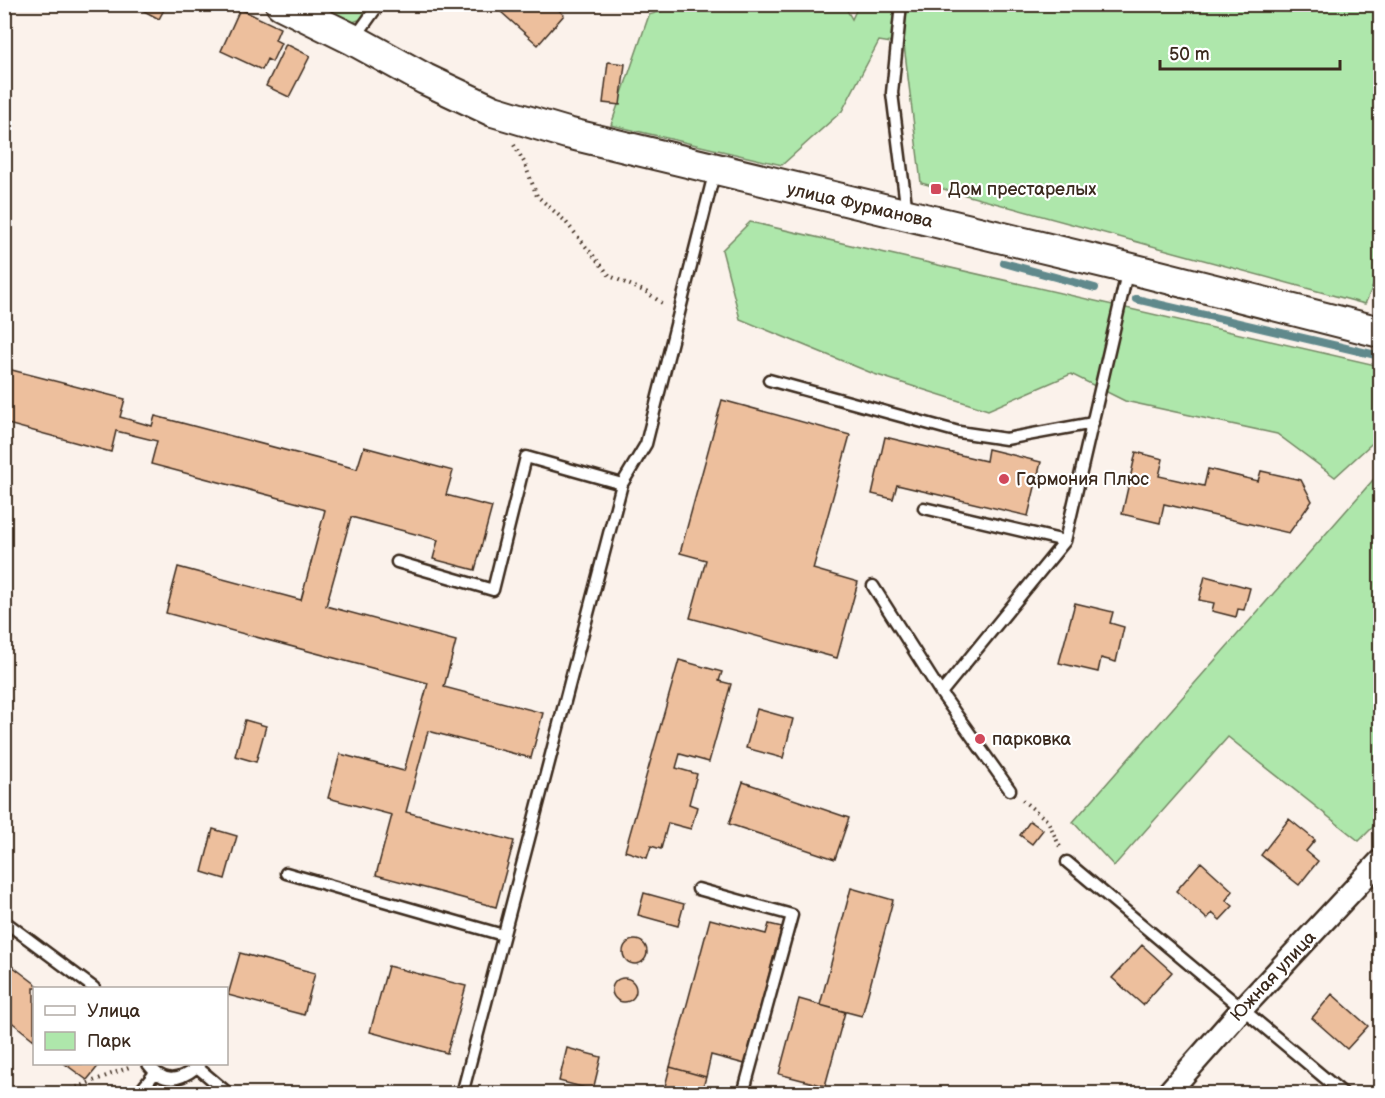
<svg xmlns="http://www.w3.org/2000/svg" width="1385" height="1098" font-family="'Balsamiq Sans',sans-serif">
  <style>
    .green { fill: #aee7ab; stroke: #748864; stroke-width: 1.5 }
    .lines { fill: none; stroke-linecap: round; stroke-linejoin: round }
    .stream { stroke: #60898c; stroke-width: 8 }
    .building { fill: #edbf9d; stroke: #3b2a1e; stroke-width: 1.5 }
    .lane-casing { stroke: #3b2a1e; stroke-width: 15 }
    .street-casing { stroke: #3b2a1e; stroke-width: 26 }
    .secondary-casing { stroke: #3b2a1e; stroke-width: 34 }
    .path { stroke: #3b2a1e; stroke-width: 4; stroke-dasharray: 1.5 4.5; stroke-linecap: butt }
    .lane { stroke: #fff; stroke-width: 10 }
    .street { stroke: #fff; stroke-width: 21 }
    .secondary { stroke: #fff; stroke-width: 30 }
    .poi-dot { fill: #d1495b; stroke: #fff; stroke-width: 2 }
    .labels { text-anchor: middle; stroke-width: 4.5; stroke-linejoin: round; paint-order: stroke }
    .poi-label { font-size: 18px; fill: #3b2a1e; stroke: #fff; text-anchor: start }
    .street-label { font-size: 18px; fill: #3b2a1e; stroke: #fff }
  </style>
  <rect width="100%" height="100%" fill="#fbf2eb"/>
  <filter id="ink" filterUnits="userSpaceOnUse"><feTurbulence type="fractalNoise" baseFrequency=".0167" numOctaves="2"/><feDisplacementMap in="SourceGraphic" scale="12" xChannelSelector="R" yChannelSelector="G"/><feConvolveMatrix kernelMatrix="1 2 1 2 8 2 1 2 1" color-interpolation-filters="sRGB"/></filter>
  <g filter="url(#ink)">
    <!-- green -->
    <path class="green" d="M859 4 1380 5V270L1365 304 921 183 904 45 879 41 842 111 782 165 611 125 649 15C682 5 697 0 731 11L735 5H844L852 19Z
      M305 5H375L367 17 345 25Z
      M750 222 1380 366V436L1335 477 1277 434 1125 401 1071 374 988 410 874 374 740 319 722 250Z
      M1380 472V820L1359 841 1228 737 1114 866 1073 822Z"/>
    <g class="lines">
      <!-- stream -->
      <path class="stream" d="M1004 263 1095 288
        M1136 299 1380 356"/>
    </g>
    <!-- building -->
    <path class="building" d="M131 4H167L159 19Z
      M507 4H552L564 15 538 45 501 12Z
      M240 9 280 28 275 40 281 43 272 62 267 59 262 70 221 51Z
      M286 44 310 56 289 97 266 86Z
      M608 62 625 64 620 105 603 103Z
      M4 368 125 399 120 417 152 426 155 416 357 469 364 447 453 471 446 495 492 507 475 570 433 559 438 540 351 517 326 606 456 641 444 687 543 713 531 758 428 731 406 812 514 841 496 907 376 875 392 815 328 798 340 754 404 771 428 683 166 613 178 567 301 600 325 510 151 464 157 441 116 431 111 452 4 423Z
      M722 400 850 435 813 569 858 582 837 658 690 618 706 560 680 553Z
      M885 437 986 461 988 449 1041 462 1028 516 897 485 893 499 872 494Z
      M1136 452 1163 459 1159 476 1204 486 1208 469 1258 481 1261 471 1301 480 1312 501 1289 533 1164 504 1160 523 1122 514Z
      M1205 576 1250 588 1244 610 1238 609 1236 617 1212 611 1214 603 1199 600Z
      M1075 603 1113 612 1110 623 1124 627 1116 662 1101 658 1098 672 1059 663Z
      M679 660 722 672 719 681 731 684 709 762 680 754 676 768 697 774 689 804 697 807 691 829 668 823 661 849 651 846 647 858 625 851Z
      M757 709 793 719 783 758 746 748Z
      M245 720 266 726 256 762 235 756Z
      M743 782 849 818 835 859 729 824Z
      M1289 819 1315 840 1306 851 1318 861 1299 885 1261 855Z
      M1030 821 1043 830 1032 844 1020 835Z
      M213 829 237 836 225 879 202 872Z
      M1201 862 1233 891 1226 900 1233 906 1220 920 1212 913 1207 919 1176 891Z
      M851 888 893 900 862 1016 820 1005Z
      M644 893 684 904 678 926 638 915Z
      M710 919 766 934 769 924 782 927 745 1064 711 1055 706 1077 670 1067Z
      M623 952a12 12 0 1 1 24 0a12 12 0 1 1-24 0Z
      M1142 945 1172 972 1143 1005 1112 978Z
      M240 953 315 973 304 1015 228 995Z
      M4 960 41 988H34V1040L4 1016Z
      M388 966 466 986 447 1053 370 1032Z
      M612 990a12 12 0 1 1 24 0a12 12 0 1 1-24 0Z
      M1332 994 1368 1026 1347 1049 1312 1018Z
      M799 999 845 1012 825 1086 779 1074Z
      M567 1048 601 1057 593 1090 559 1081Z
      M65 1064H100L87 1080Z
      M670 1067 706 1077 701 1094H663Z"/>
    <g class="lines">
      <!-- lane casing -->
      <g class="lane-casing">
        <path id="lane" d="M901 4 892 93 907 213
          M354 39 379 4
          M769 380 959 432 1006 439 1093 423
          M622 484 646 444 715 170
          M924 508 1065 541 1128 269
          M397 562 493 590 526 457 622 484 462 1094
          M873 586 941 693
          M1010 790 941 693 1065 541
          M1067 862 1344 1094
          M286 873 503 935
          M698 889 792 915 743 1094
          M4 921 94 988
          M148 1064C163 1084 178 1082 197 1067
          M199 1064 197 1067 229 1094
          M138 1094 155 1073"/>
      </g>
      <!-- street casing -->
      <g class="street-casing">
        <path id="street" d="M1167 1094 1242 1009 1380 861"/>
      </g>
      <!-- secondary casing -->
      <g class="secondary-casing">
        <path id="secondary" d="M281 4 354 40 425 79 493 111 567 133 1128 268 1380 332"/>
      </g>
      <!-- path -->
      <path class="path" d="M514 145 524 162 537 196 565 221 610 276 646 292 665 305
        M1022 800 1048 821 1060 847
        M60 1094 132 1066"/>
      <!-- lane -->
      <use href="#lane" class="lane"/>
      <!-- street -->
      <use href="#street" class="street"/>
      <!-- secondary -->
      <use href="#secondary" class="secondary"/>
    </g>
  </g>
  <!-- markers -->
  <g class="poi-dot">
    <rect x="930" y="183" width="12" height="12" rx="3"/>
    <circle cx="1004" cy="479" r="6"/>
    <circle cx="980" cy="739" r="6"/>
  </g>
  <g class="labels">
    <!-- poi labels -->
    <g class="poi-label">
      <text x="948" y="195">Дом престарелых</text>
      <text x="1016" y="485">Гармония Плюс</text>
      <text x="992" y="745">парковка</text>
    </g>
    <!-- street labels -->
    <g class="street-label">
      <text transform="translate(860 205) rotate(13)" y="6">улица Фурманова</text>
      <text transform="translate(1273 976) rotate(-47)" y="6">Южная улица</text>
    </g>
  </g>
  <!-- margin -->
  <rect width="1385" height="1098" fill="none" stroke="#fff" stroke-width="24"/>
  <rect x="12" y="12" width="1361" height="1074" fill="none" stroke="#3b2a1e" stroke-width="2" filter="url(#ink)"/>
  <!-- legend -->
  <rect x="33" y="987" width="195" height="78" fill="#ffffff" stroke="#b1aaa5" stroke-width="1.5"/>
  <rect x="45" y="1006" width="30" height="9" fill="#ffffff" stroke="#b1aaa5" stroke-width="1.5"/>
  <text x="87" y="1017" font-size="18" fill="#3b2a1e">Улица</text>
  <rect x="45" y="1032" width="30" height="18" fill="#aee7ab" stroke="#b1aaa5" stroke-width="1.5"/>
  <text x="87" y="1047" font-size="18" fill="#3b2a1e">Парк</text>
  <!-- scale -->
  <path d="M1160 60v9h180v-9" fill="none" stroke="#3b2a1e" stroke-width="3"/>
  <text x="1169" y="60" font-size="18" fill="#3b2a1e" stroke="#ffffff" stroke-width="4.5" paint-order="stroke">50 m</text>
</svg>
